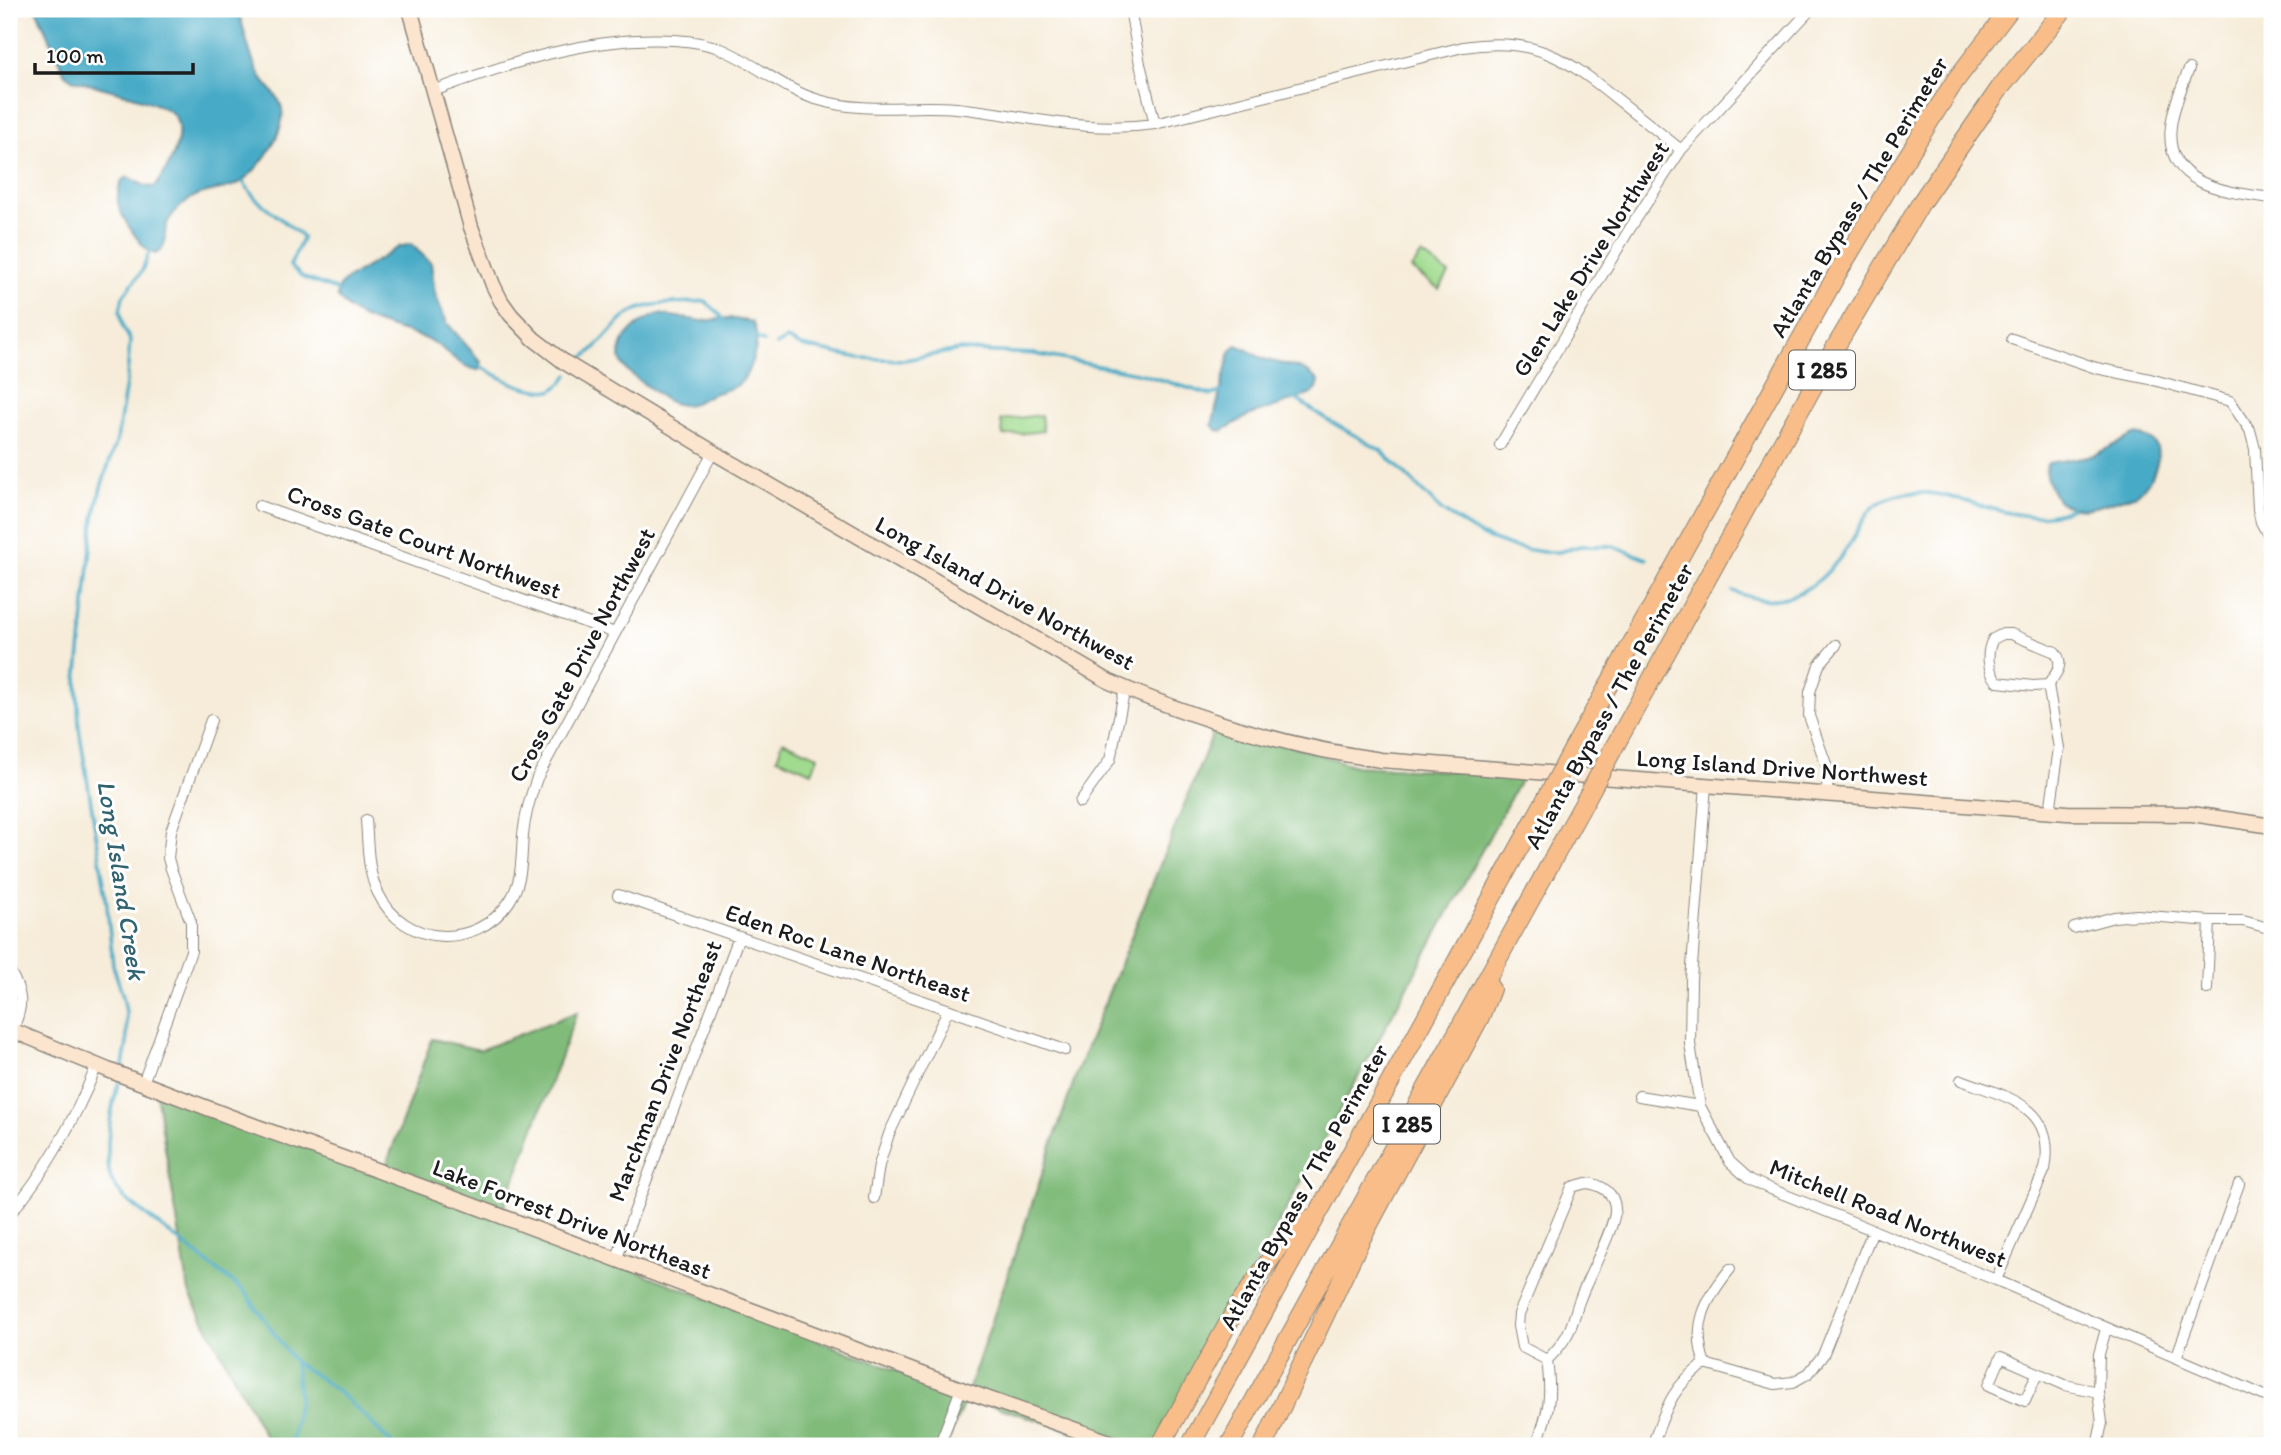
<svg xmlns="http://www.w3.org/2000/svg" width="2281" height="1455" font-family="Itim,sans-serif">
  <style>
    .green { fill: #a0db8f; stroke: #5e7c56; stroke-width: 2 }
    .forest { fill: #80bb7a; stroke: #4e6c4b; stroke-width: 2 }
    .water { fill: #46aac6; stroke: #316371; stroke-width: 2 }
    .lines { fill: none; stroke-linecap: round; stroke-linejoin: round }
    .stream { stroke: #46aac6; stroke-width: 3.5 }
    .street-casing { stroke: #89847a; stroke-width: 12 }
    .secondary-casing { stroke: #89847a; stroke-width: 17 }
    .highway-casing { stroke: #89847a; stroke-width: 20 }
    .street { stroke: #fff; stroke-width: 10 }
    .secondary { stroke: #fce5cf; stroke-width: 14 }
    .highway { stroke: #f8bd88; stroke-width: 18 }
    .highway-bridge-casing { stroke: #89847a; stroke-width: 20; stroke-linecap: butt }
    .highway-bridge { stroke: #f8bd88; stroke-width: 18 }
    .labels { text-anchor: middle; stroke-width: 6; stroke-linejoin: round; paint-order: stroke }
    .shield { fill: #fff; stroke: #606060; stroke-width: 2 }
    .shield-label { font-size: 23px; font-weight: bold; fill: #1c1c1c }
    .street-label { font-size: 24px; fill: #1c1c1c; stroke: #fff }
    .water-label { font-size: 26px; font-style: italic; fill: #316371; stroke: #fff }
  </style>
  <rect width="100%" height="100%" fill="#fff"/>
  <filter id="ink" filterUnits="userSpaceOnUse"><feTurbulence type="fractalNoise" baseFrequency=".0143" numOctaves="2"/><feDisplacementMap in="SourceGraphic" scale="14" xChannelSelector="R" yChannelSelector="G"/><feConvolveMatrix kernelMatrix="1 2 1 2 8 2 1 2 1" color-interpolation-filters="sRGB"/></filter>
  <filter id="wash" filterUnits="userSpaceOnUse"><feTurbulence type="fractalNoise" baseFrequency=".00686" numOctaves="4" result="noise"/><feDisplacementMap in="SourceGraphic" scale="28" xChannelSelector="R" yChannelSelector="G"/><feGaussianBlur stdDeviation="1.57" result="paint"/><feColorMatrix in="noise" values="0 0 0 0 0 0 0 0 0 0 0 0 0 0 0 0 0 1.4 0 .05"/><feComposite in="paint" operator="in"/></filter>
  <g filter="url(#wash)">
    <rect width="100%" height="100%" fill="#f6ecd9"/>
    <!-- green -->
    <path class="green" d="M1422 254 1449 274 1439 289 1411 269Z
      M1041 415 1043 431 1003 436 1001 420Z
      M783 741 818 756 812 772 777 758Z"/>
    <!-- forest -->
    <path class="forest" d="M1217 723 1356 766 1523 775 1157 1446H1119L966 1397 946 1446H270L189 1292 155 1087 383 1174 432 1039 480 1050 577 1012 500 1219 966 1397 1078 1069Z"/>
    <!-- water -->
    <path class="water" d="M36 9H238C244 28 248 52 257 70 263 83 277 93 281 105 289 128 262 165 245 179 230 192 206 188 190 199 181 205 169 216 166 227 163 239 169 248 155 254 141 249 121 217 118 203 117 194 119 187 122 180L128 177 145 186 154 187 158 183C169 166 186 137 175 117 166 101 94 86 74 80L65 74Z
      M411 244 431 263 435 294 447 323 481 362 479 370C463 369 449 353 436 344 407 327 356 327 337 296L339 286 347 279 399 247Z
      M659 314 702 321 729 318 752 322C761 337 755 354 749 369 742 387 733 388 716 393 704 396 695 406 681 405 666 403 660 395 648 387 640 381 624 371 621 361 615 338 641 320 659 314Z
      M1236 345C1245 347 1253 354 1262 358 1279 365 1308 365 1319 382L1317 389 1312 394 1248 416 1222 431 1217 430 1212 425 1230 352Z
      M2134 435C2173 436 2157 479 2137 494 2108 502 2063 527 2049 484 2046 476 2043 470 2048 463L2094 455Z"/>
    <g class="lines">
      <!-- stream -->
      <path class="stream" d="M243 182 255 198 303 237 290 266 304 278 337 290
        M754 336 764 342
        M776 345 787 339 801 346 859 358 904 360 959 350 1035 354 1142 374 1211 395 1221 392
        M582 359C599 347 610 330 625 317 646 300 679 304 705 301L719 313 725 322
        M480 366C507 381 520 390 552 391L563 382 568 375
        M1296 399 1326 419 1382 451 1442 511 1482 536 1512 547 1543 552H1559L1580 546H1612L1647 559
        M1733 591C1784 614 1821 588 1849 545 1861 526 1866 506 1889 498 1950 475 2009 537 2072 508
        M122 1071 127 1043 126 1012 123 996 113 965 106 896 79 728 77 681 94 518 101 487 117 440 127 377 130 340 123 327 120 311 123 296 142 271 149 252
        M120 1079C111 1104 104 1149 110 1176 113 1187 122 1195 129 1202L245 1292 295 1363 299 1398 291 1446
        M295 1363C334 1383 364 1415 394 1446"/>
    </g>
  </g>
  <g filter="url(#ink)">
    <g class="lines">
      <!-- street casing -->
      <g class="street-casing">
        <path id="street" d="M1130 9 1140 64 1155 124
          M2189 69C2182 87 2173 107 2171 126 2163 187 2229 192 2272 198
          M433 91C509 63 592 35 675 40 690 41 706 43 721 49 756 63 783 90 819 100 866 114 909 104 956 108 1027 115 1082 134 1155 124L1463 47C1533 36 1565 57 1617 99 1639 116 1660 133 1681 150
          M2012 339 2096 368 2150 379 2230 401 2250 430 2255 449 2258 509 2261 522 2272 542
          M1500 445 1629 230 1681 150 1811 9
          M259 506 615 633
          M2048 685C2056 674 2065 664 2055 652L2011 634H2003L1993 639C1986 652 1987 671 1998 682L2033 686 2048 685 2059 748 2050 812
          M1706 785 1691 979 1690 1044 1700 1106 1730 1162 1749 1179 1761 1185 1996 1280 2272 1399
          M1827 793 1828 770 1809 716 1810 692 1819 665 1836 645
          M1080 802 1110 760 1125 688
          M366 820C368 844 367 871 378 893 404 947 476 950 509 902 523 881 521 859 523 835 525 815 530 797 537 778L713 452
          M618 895 1065 1050
          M2074 928 2114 917 2137 915 2210 921H2243L2272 929
          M9 970C23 993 24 1006 12 1030
          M2207 989 2210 921
          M1961 1080C2007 1097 2057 1106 2045 1169L1996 1280
          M143 1083 191 951V922L171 869 168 858 171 831 211 720
          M1639 1096 1700 1106
          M1586 1183C1601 1184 1615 1193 1615 1209 1616 1226 1587 1279 1580 1299 1575 1311 1574 1323 1567 1335 1562 1344 1555 1352 1547 1360L1522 1347 1518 1326 1519 1314 1572 1187Z
          M874 1198 879 1165 889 1134 948 1010
          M9 1215C47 1171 75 1119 97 1065
          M616 1260 739 937
          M2176 1358 2239 1184
          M1705 1364 1775 1384 1793 1382 1809 1373 1823 1355 1873 1230
          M1705 1364C1691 1325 1706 1299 1730 1269
          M2037 1374 2025 1401 1989 1385 2001 1357 2065 1385 2098 1392
          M939 1446 961 1389
          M1536 1446C1549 1411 1552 1398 1547 1360
          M1652 1446C1665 1411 1672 1385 1705 1364
          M2097 1446 2102 1423 2098 1392 2099 1354 2106 1329"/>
      </g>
      <!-- secondary casing -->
      <g class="secondary-casing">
        <path id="secondary" d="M410 9 471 227 493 285 501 301 511 315 534 339 564 362 713 452 1110 682C1196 719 1289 747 1381 760L2067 813 2192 814 2272 826
          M9 1029 108 1070 244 1122 461 1201 961 1389 1121 1446"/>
      </g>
      <!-- highway casing -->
      <g class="highway-casing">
        <path id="highway" d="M1573 749 1837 274 1897 173 1955 81 2010 9
          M1612 751 1826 363 1922 201 2000 88 2064 9
          M1160 1446 1235 1311 1282 1242 1311 1218
          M1190 1446 1546 799
          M1229 1446 1585 801
          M1263 1446 1360 1241 1480 1017 1491 989"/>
      </g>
      <!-- street -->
      <use href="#street" class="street"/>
      <!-- secondary -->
      <use href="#secondary" class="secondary"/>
      <!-- highway -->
      <use href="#highway" class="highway"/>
      <!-- highway-bridge casing -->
      <g class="highway-bridge-casing">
        <path id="highway-bridge" d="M1546 799 1573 749
          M1585 801 1612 751"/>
      </g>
      <!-- highway-bridge -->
      <use href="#highway-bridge" class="highway-bridge"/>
    </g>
  </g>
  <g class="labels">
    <!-- shield labels -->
    <g class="shield">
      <rect x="1789" y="350.5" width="66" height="39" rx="5"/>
      <rect x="1374" y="1104.5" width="66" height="39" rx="5"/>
    </g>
    <g class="shield-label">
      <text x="1822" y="378">I 285</text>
      <text x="1407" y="1132">I 285</text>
    </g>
    <!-- street labels -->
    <g class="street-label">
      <text transform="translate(1859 197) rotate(-59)" y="8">Atlanta Bypass / The Perimeter</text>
      <text transform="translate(1591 259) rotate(-58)" y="8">Glen Lake Drive Northwest</text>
      <text transform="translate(424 542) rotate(20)" y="8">Cross Gate Court Northwest</text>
      <text transform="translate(1005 593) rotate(29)" y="8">Long Island Drive Northwest</text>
      <text transform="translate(582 655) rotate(-62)" y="8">Cross Gate Drive Northwest</text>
      <text transform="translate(1609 706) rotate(-61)" y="8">Atlanta Bypass / The Perimeter</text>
      <text transform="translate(1782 768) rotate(4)" y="8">Long Island Drive Northwest</text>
      <text transform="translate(848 953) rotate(19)" y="8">Eden Roc Lane Northeast</text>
      <text transform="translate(665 1071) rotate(-69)" y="8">Marchman Drive Northeast</text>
      <text transform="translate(1304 1187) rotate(-61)" y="8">Atlanta Bypass / The Perimeter</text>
      <text transform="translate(1888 1213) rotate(22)" y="8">Mitchell Road Northwest</text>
      <text transform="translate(572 1219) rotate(21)" y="8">Lake Forrest Drive Northeast</text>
    </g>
    <!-- water labels -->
    <g class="water-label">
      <text transform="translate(122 880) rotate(81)" y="9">Long Island Creek</text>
    </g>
  </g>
  <!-- margin -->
  <rect width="2281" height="1455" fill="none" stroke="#fff" stroke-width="35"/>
  <!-- scale -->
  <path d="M35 63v10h158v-10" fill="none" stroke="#1c1c1c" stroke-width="3.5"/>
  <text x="46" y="63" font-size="21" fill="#1c1c1c" stroke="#ffffff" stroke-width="5" paint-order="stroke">100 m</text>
</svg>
